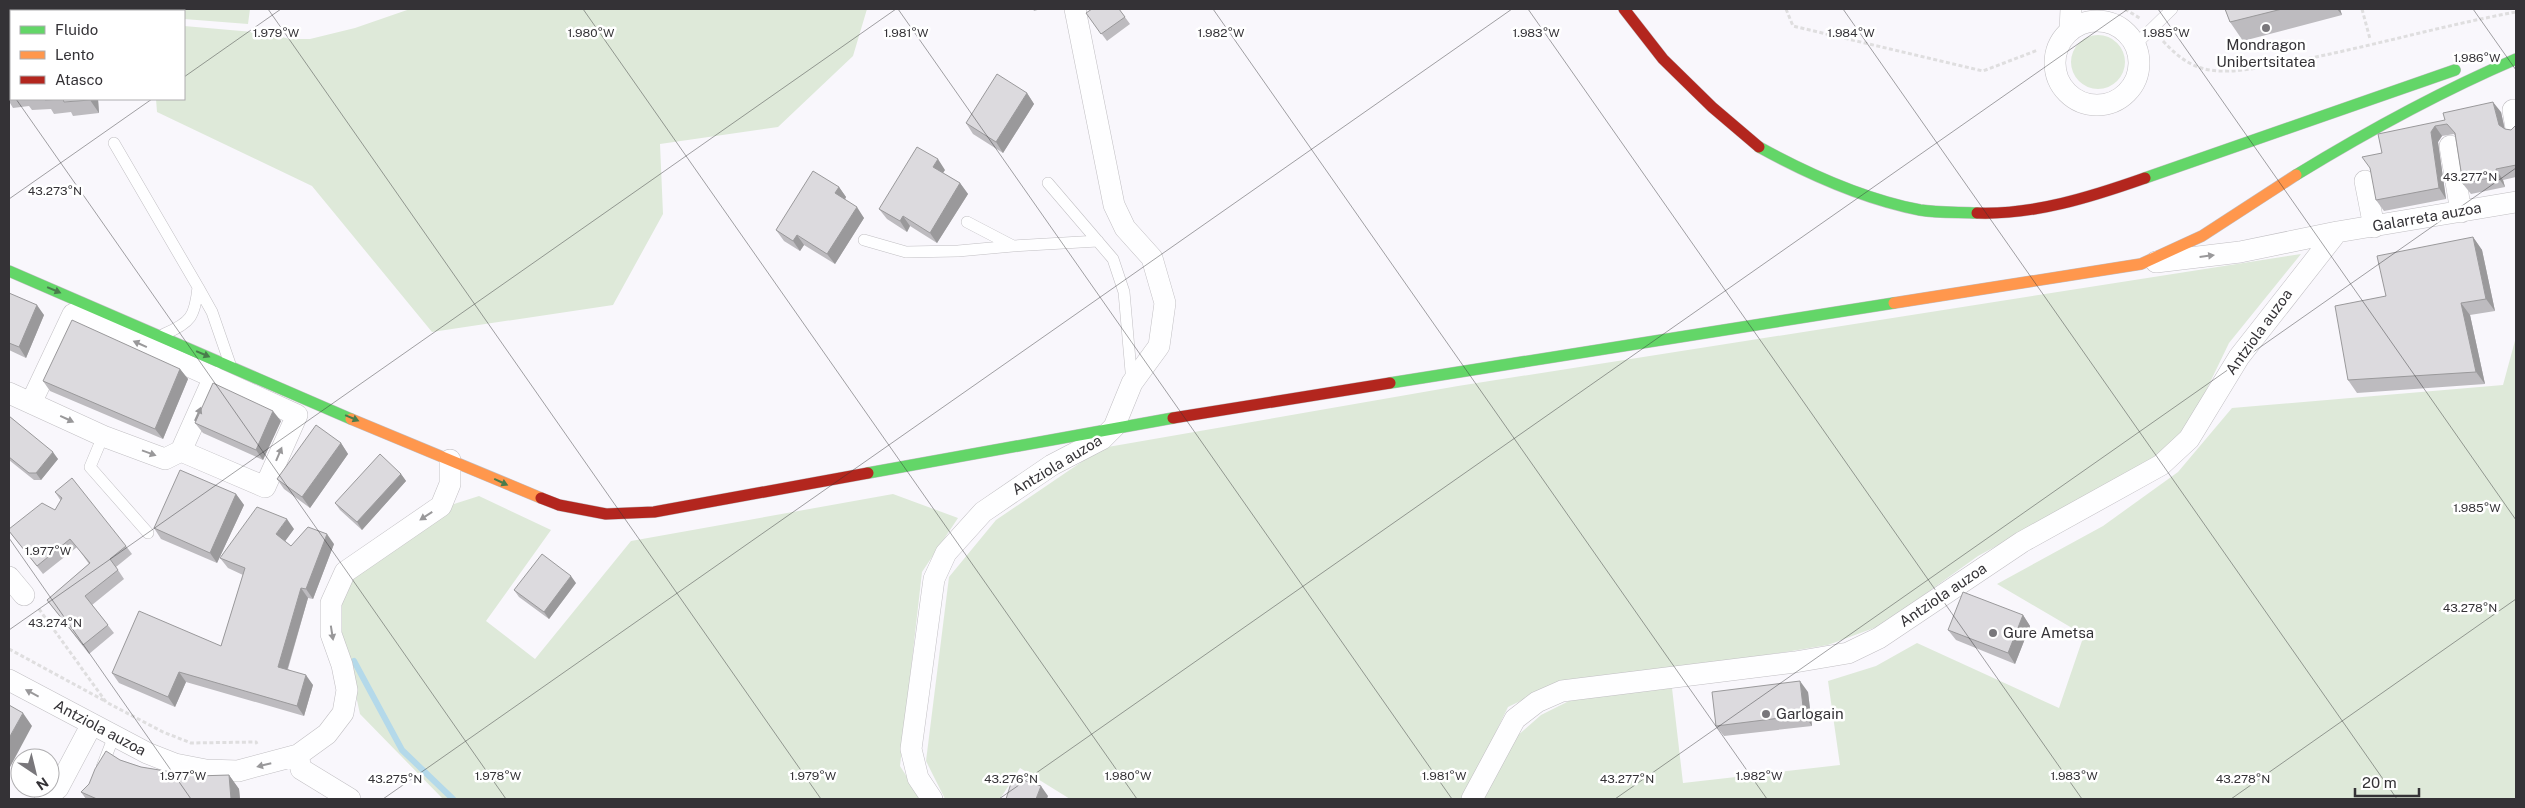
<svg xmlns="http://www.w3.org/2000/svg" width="2525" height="808" font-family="'Public Sans',sans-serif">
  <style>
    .green { fill: #dee9d9 }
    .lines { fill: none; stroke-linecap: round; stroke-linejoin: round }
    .stream { stroke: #b4d9ea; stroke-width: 6 }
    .lane-casing { stroke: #c1bfc3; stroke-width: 12 }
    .street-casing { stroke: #c1bfc3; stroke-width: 22 }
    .fast-casing { stroke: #c1bfc3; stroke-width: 12 }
    .slow-casing { stroke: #c1bfc3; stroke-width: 12 }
    .jam-casing { stroke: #c1bfc3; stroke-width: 12 }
    .path { stroke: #dfdedf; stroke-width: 3; stroke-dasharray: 4 2.5; stroke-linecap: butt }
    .lane { stroke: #fefeff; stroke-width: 11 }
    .street { stroke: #fefeff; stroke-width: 21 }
    .fast { stroke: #63d668; stroke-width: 11 }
    .slow { stroke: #ff974d; stroke-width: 11 }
    .jam { stroke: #b3261e; stroke-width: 11 }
    .wall { fill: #bdbbbf }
    .shaded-wall { fill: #9a999b }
    .building { fill: #dcdade; stroke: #9a999b }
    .oneway { fill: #99989a }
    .oneway2 { fill: #497c4c }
    .ticks { fill: none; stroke: #343236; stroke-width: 1; stroke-opacity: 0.45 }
    .poi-dot { fill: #79777b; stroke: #fff; stroke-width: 2 }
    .labels { text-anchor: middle; stroke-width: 5; stroke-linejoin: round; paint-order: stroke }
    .poi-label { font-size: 15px; fill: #343236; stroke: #fff; text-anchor: start }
    .street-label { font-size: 15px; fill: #343236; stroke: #fff }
    .ticks-label { font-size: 12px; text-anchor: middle; fill: #343236; stroke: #fff; stroke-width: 5; stroke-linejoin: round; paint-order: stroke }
  </style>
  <rect width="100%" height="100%" fill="#f9f7fc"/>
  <!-- green -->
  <path class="green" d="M90 9H250L248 24 184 19V11H90Z
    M410 9H867L853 56 778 127 660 144 663 214 613 305 432 332 312 186 157 112 156 99H184V26L265 33 290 39H310L355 28Z
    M2071 62a27 27 0 1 1 54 0a27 27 0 1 1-54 0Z
    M2301 254 2229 343 2188 428 2152 461 1978 556 1882 625 1828 645 1748 658 1560 682 1508 707 1477 771 1541 715 1571 700 1672 688 1683 783 1840 765 1828 681 1876 666 1917 643 2059 708 2084 635 1997 584 2103 526 2178 472 2232 408 2503 385 2516 337V799H1070L1020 768 1000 799H945L926 761 949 577 996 520 1102 448 1458 386Z
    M893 494 958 518 922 572 900 766 921 799H443L360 714 337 610 351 578 454 504 479 496 551 530 486 621 535 659 631 541Z"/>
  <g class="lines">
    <!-- stream -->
    <path class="stream" d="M354 661 402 750 453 799"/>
    <!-- lane casing -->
    <g class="lane-casing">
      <path id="lane" d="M2135 45 2172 9
        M114 143 198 287C195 316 191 323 164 334
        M1048 183 1113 259 1124 292 1132 383
        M967 222 1013 246 1098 241
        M864 240 906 252 958 251 1013 246
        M198 287 212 312 230 364
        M103 436 90 467 148 533
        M102 767 114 736"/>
    </g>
    <!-- street casing -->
    <g class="street-casing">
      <path id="street" d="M2055 63a42 42 0 1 1 84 0a42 42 0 1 1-84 0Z
        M2070 31 2071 9
        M2513 110 2516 128
        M2450 146 2461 212
        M2365 181 2374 227
        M2156 262 2240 252 2337 232 2516 202
        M9 393 103 436 165 459 181 451 265 487 297 415 73 314 31 403
        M181 451 214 377
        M9 577 24 595
        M9 680 147 753 175 764 206 770 238 771 298 755 327 734 343 713 347 690 342 665 331 634V603L345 572 441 506 450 484V460
        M298 755 301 769 350 799
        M45 799 58 788 92 724
        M932 799 918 778 911 749 934 579 946 553 983 512 1052 465 1102 439 1114 427 1132 383 1159 346 1165 303 1152 258 1125 228 1114 205 1075 9
        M1472 799 1515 719 1537 702 1562 691 1795 662 1848 653 1879 638 2022 542 2161 465 2189 439 2239 357 2337 232"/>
    </g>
    <!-- fast casing -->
    <g class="fast-casing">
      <path id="fast" d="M1759 147C1810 175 1863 199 1920 210 1938 213 1959 212 1977 213
        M2296 175C2368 131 2439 92 2516 59
        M2145 178 2455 70
        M9 271 351 419
        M1390 383 1894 303
        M868 473 1173 418"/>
    </g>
    <!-- slow casing -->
    <g class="slow-casing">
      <path id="slow" d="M1894 303 2141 264 2202 236 2296 175
        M351 419 541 498"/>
    </g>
    <!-- jam casing -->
    <g class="jam-casing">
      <path id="jam" d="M1624 9 1663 59 1712 107 1759 147
        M1977 213C2034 215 2091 197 2145 178
        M1173 418 1390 383
        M541 498 559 505 606 514 654 512 868 473"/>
    </g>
    <!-- path -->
    <path class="path" d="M1786 9 1793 26 1983 71 2038 50
      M2125 9 2141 19
      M2362 9 2370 39
      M2163 41C2176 55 2190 67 2210 70 2236 74 2265 66 2290 62 2366 48 2440 26 2516 12
      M39 609 106 702 163 732 191 743 256 742 257 744
      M9 649 105 701"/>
    <!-- lane -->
    <use href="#lane" class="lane"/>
    <!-- street -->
    <use href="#street" class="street"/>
    <!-- fast -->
    <use href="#fast" class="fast"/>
    <!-- slow -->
    <use href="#slow" class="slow"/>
    <!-- jam -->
    <use href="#jam" class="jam"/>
  </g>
  <!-- wall -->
  <path class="wall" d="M1033 9H1041L1034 11Z
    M1119 9 1130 24 1107 41 1086 13Z
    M2225 9H2340L2342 15 2243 41 2230 22Z
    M9 38 11 41V99H98L99 113 73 116 71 112 54 114 51 109 32 110 29 106 13 108 10 103H9Z
    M1027 93 1034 104 1003 153 973 134 966 123Z
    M2501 112 2505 129 2511 130 2516 125V177L2503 180 2505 187 2471 194 2463 184 2455 136 2454 134 2442 136 2438 142 2446 199 2384 211 2376 200 2382 153 2378 134Z
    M945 170 943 173 960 183 968 194 937 243 910 226 907 232 887 219 879 209Z
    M839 187 846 197 845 200 864 218 835 264 804 245 800 251 784 241 776 230Z
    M2473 237 2482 250 2495 311 2470 315 2485 384 2357 393 2348 380 2386 296Z
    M9 293 44 315 26 358 9 350Z
    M180 369 188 379 163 439 50 391 43 381Z
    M9 416 58 459 41 480H34L9 460Z
    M281 421 263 460 203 433 195 423Z
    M341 443 348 454 310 508 284 489 277 479Z
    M401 474 406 481 362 530 340 510 335 503Z
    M55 492 126 546 132 554 116 567 124 579 92 605 114 633 89 654 47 600 89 564 77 547 43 574 9 531 55 510 61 501Z
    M236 494 244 505 217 563 161 539 154 528Z
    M294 529 285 541 291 546 334 544 313 599 308 598 288 669 313 685 304 716 186 682 175 707 119 683 112 673 221 646 243 575 228 568 220 558Z
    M576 583 549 619 519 597 514 590Z
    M2023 615 2030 626 2015 664 1956 640 1948 630Z
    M1808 692 1812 726 1724 736 1716 726Z
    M120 760 141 767 196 776 229 775 239 789 240 799H86L81 792Z"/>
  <!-- shaded-wall -->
  <path class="shaded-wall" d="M2337 9H2340L2342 15Z
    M1027 93 1034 104 1003 153 996 142Z
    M89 99H98L99 113 90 100Z
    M2493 102 2501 112 2506 136 2499 125Z
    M2435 126 2442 136 2438 142 2446 199 2439 188 2431 132Z
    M938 159 945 170 940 177 933 167Z
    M2496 169 2503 180 2505 187 2497 176Z
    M960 183 968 194 937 243 930 233Z
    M839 187 846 197 842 204 835 193Z
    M857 207 864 218 835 264 827 254Z
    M903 216 910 226 907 232 900 221Z
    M797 235 804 245 800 251 793 241Z
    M2473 237 2482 250 2495 311 2486 299Z
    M2461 303 2470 315 2485 384 2476 372Z
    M37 305 44 315 26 358 19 347Z
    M180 369 188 379 163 439 155 429Z
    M273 411 281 421 263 460 256 450Z
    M341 443 348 454 310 508 302 497Z
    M53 452 58 459 41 480 36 473Z
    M401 474 406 481 362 530 357 522Z
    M236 494 244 505 217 563 210 553Z
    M287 519 294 529 283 544 276 534Z
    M327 534 334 544 313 599 306 589Z
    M571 576 576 583 549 619 544 612Z
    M301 588 308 598 285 677 278 667Z
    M2023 615 2030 626 2015 664 2008 653Z
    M179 672 186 682 175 707 168 697Z
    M306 675 313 685 304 716 297 706Z
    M1800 681 1808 692 1812 726 1804 715Z
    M23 713 32 726 9 769V738Z
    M229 775 239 789 240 799H231Z
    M1041 786 1048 796 1047 799H1036Z"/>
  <!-- building -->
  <path class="building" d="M1092 9H1119L1125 17 1101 34 1086 13Z
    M2225 9H2282L2230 22Z
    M9 38V42H11V94H9Z
    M997 74 1027 93 996 142 966 123Z
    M44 99H62L45 100Z
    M63 99H89L90 100 64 102Z
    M2493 102 2499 125 2505 129 2511 130 2516 125V165L2496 169 2497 176 2463 184 2455 133 2447 124 2435 126 2431 132 2439 188 2376 200 2370 168 2362 157 2382 153 2378 134 2445 120 2443 113Z
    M917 147 938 159 933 167 960 183 930 233 903 216 900 221 879 209Z
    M813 171 839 187 835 193 857 207 827 254 797 235 793 241 776 230Z
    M2473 237 2486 299 2461 303 2476 372 2348 380 2335 306 2386 296 2377 256Z
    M9 293 37 305 19 347 9 343Z
    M72 320 180 369 155 429 43 381Z
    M213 383 273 411 256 450 195 423Z
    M9 416 53 452 36 473H29L9 457Z
    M316 425 341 443 302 497 277 479Z
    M380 454 401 474 357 522 335 503Z
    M180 470 236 494 210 553 154 528Z
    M72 478 126 546 110 559 118 570 85 596 108 625 83 645 47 600 90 563 70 539 37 566 9 531V529L42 503 55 510 62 498 55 492Z
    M257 507 287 519 276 534 291 546 308 527 327 534 306 589 301 588 278 667 306 675 297 706 179 672 168 697 112 673 139 611 221 646 245 568 220 558Z
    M542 554 571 576 544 612 514 590Z
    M1963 592 2023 615 2008 653 1948 630Z
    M1800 681 1804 715 1716 726 1712 692Z
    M9 705 23 713 9 738Z
    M106 751 120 760 141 767 196 776 229 775 231 799H97L81 792 89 784 95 769Z
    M1013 777 1041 786 1036 799H1006Z"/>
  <!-- one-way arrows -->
  <defs><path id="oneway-solid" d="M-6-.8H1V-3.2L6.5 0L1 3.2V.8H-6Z" transform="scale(1.25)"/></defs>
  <g class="oneway">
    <use href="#oneway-solid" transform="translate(2207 256) rotate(-7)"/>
    <use href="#oneway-solid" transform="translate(140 344) rotate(-156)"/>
    <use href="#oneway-solid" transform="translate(198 414) rotate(-66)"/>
    <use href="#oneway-solid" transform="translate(67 419) rotate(25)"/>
    <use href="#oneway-solid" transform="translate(149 453) rotate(20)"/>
    <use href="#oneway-solid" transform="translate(279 454) rotate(-67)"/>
    <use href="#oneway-solid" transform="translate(426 516) rotate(147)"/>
    <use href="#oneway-solid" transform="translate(332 633) rotate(81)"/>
    <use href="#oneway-solid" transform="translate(32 693) rotate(-152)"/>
    <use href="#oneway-solid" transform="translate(264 765) rotate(166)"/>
  </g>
  <g class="oneway2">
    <use href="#oneway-solid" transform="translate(54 290) rotate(23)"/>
    <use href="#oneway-solid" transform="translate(203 354) rotate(23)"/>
    <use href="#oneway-solid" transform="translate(352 418) rotate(23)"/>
    <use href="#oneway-solid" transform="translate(501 482) rotate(25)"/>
  </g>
  <!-- ticks -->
  <path class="ticks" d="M268 9 821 799M583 9 1137 799M898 9 1452 799M1213 9 1767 799M1528 9 2082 799M1843 9 2397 799M2158 9 2516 520M2473 9 2516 70M184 77 281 9M9 89 11 92M16 99 506 799M9 199 152 99M9 538 191 799M9 630 896 9M383 799 1512 9M999 799 2128 9M1615 799 2516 168M2231 799 2516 599"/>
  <!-- markers -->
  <g class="poi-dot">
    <circle cx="2266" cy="28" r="5"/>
    <circle cx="1993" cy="633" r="5"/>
    <circle cx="1766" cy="714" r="5"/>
  </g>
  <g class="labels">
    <!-- poi labels -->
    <g class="poi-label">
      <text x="2266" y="50" text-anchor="middle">Mondragon<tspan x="2266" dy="17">Unibertsitatea</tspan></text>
      <text x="2003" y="638">Gure Ametsa</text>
      <text x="1776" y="719">Garlogain</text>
    </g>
    <!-- street labels -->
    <g class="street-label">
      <text transform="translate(2427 217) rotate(-10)" y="5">Galarreta auzoa</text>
      <text transform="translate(2259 332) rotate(-54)" y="5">Antziola auzoa</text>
      <text transform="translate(1057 465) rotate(-31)" y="5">Antziola auzoa</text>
      <text transform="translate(1943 595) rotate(-34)" y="5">Antziola auzoa</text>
      <text transform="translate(100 728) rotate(28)" y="5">Antziola auzoa</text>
    </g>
  </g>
  <g class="ticks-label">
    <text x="276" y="37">1.979°W</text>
    <text x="591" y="37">1.980°W</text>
    <text x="906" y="37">1.981°W</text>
    <text x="1221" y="37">1.982°W</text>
    <text x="1536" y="37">1.983°W</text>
    <text x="1851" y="37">1.984°W</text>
    <text x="2166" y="37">1.985°W</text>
    <text x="2477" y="62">1.986°W</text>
    <text x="2470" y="181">43.277°N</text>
    <text x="55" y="195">43.273°N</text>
    <text x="2477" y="512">1.985°W</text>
    <text x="48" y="555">1.977°W</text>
    <text x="2470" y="612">43.278°N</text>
    <text x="55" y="627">43.274°N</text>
    <text x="183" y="780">1.977°W</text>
    <text x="498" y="780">1.978°W</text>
    <text x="813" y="780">1.979°W</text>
    <text x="1128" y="780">1.980°W</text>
    <text x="1444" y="780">1.981°W</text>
    <text x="1759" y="780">1.982°W</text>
    <text x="2074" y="780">1.983°W</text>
    <text x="395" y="783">43.275°N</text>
    <text x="1011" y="783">43.276°N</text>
    <text x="1627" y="783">43.277°N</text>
    <text x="2243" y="783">43.278°N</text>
  </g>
  <!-- border -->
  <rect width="2525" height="808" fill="none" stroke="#343236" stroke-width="20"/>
  <!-- legend -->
  <rect x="10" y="10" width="175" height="90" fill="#ffffff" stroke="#aeadaf"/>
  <rect x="20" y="26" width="25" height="8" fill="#63d668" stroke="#aeadaf"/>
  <text x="55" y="35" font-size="15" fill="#343236">Fluido</text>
  <rect x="20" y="51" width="25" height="8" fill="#ff974d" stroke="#aeadaf"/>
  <text x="55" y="60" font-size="15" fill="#343236">Lento</text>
  <rect x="20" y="76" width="25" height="8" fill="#b3261e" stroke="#aeadaf"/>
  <text x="55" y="85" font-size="15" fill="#343236">Atasco</text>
  <!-- north arrow -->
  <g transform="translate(35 773) rotate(145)"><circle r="24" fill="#ffffff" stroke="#aeadaf"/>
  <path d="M0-4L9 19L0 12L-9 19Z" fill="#79777b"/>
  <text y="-8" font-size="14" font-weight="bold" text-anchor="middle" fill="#343236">N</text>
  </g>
  <!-- scale -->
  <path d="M2355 788v8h64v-8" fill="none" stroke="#343236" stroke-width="2.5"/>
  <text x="2362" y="788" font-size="15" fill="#343236" stroke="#ffffff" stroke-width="4" paint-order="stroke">20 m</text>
</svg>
